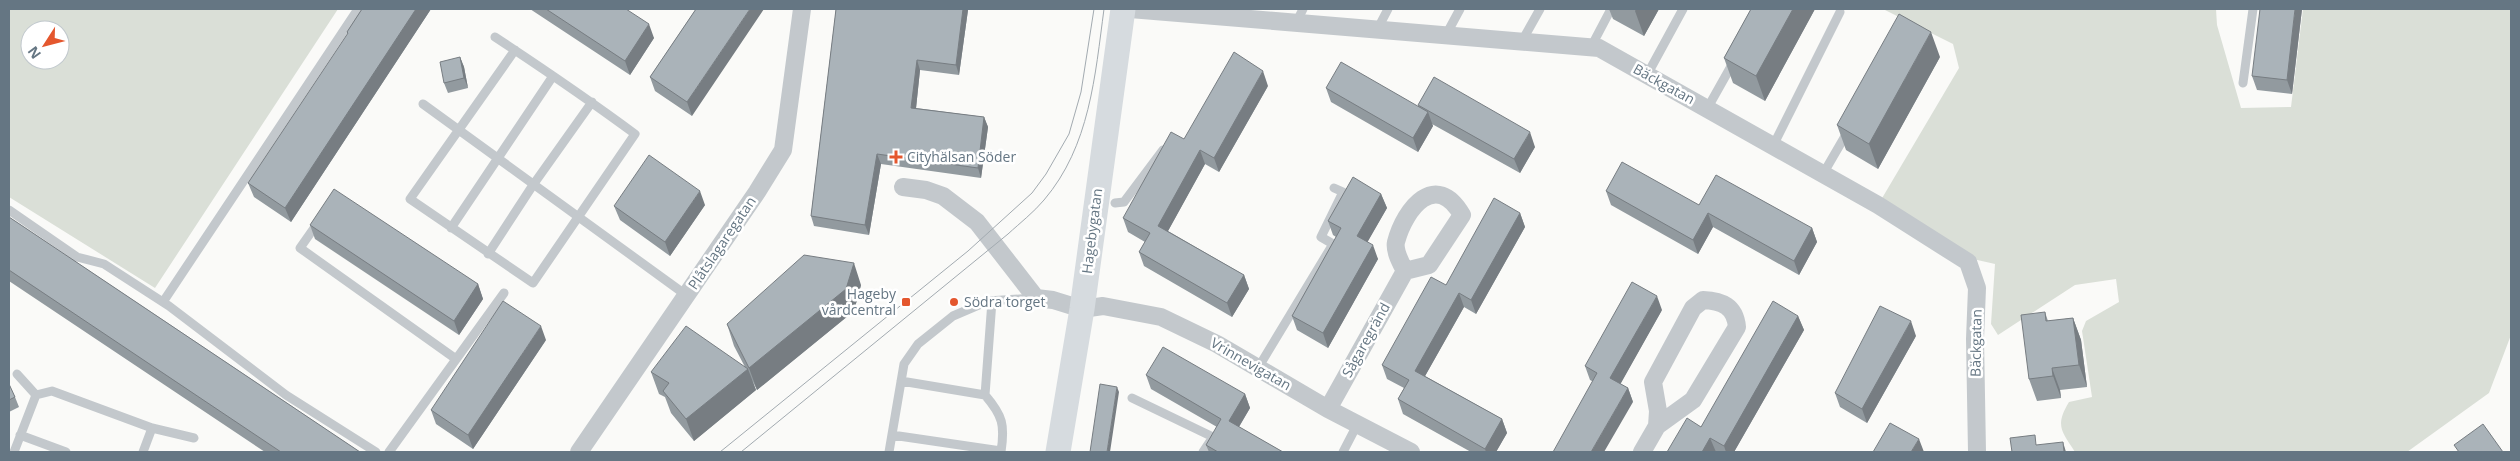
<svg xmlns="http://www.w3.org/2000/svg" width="2520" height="461" font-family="'Open Sans',sans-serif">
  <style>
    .green { fill: #dadfd7; fill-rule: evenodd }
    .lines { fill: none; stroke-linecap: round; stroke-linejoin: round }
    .lane { stroke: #c3c8cc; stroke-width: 9 }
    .street { stroke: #c3c8cc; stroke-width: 18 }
    .secondary { stroke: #d6dbdf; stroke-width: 25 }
    .tram { stroke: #a2aab0; stroke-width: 1 }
    .wall { fill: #929a9f }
    .shaded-wall { fill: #777d82 }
    .building { fill: #aab3b9; stroke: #777d82 }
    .poi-dot { fill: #e4572e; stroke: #fff; stroke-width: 2 }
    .labels { text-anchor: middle; stroke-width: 5; stroke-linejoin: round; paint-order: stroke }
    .street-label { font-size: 14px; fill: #657683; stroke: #fff }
    .poi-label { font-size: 14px; fill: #657683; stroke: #fff; text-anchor: start }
  </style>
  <rect width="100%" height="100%" fill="#fafaf8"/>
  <!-- green -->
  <path class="green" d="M9 9H338L155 288 9 197ZM30 30H60V60H30Z
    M1883 9H2216L2217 25 2241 108 2291 107 2303 9H2511V335L2489 393 2407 452H2075C2061 431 2055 425 2069 402L2092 397 2082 331 2086 321 2119 302 2116 279 2075 285 1998 335 1991 324 1995 264 1973 259 1878 205 1959 68 1953 44Z"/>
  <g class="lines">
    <!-- lane -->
    <path class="lane" d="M1296 23 1303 9
      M1377 30 1388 9
      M1446 35 1460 9
      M495 37C542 68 589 100 635 134L533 283 410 199 515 50
      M1522 41 1540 9
      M1591 47 1611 9
      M1647 75 1683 9
      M2243 83 2253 9
      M423 104 686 295
      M1707 109 1734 61
      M1773 146 1840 12
      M1823 174 1848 131
      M1115 203 1124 202 1163 150
      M9 210 77 257 104 264 169 306 286 395 376 452
      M319 221 300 248 456 359
      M451 228 553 76
      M488 254 533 185 592 102
      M992 301 985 395C1003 416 1005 425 1001 452
      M163 302 358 9
      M1258 368 1333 244 1321 237 1343 192 1334 188
      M901 381 985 395
      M36 395 52 391 152 428 143 452
      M1132 398 1213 437 1203 452
      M152 428 194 438
      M20 435 66 452
      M892 435 1001 451
      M14 452 36 395 17 374
      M389 452 504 293
      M889 452 904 364 918 344 953 316 988 301 1035 298
      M1343 452 1357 425"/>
    <!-- street -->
    <path class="street" d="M1130 9 1599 48 1878 205 1968 262 1977 288 1975 339 1977 452
      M903 187 926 190 943 196 977 222 1036 298 1053 300 1082 309 1103 306 1161 317 1217 344 1328 409 1411 452
      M1328 409 1405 271C1401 263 1394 251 1396 242 1405 208 1436 170 1462 215L1429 265 1405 271
      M579 452 757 192 783 150 802 9
      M1642 452 1657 426 1693 400 1737 327C1735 306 1722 301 1703 300L1693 308 1653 382 1658 411 1657 426"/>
    <!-- secondary -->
    <path class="secondary" d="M1058 452 1082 309 1123 9"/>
    <!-- tram -->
    <path class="tram" d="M720 452 968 251 1032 193 1046 174 1069 134 1081 92 1094 9
      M741 452 1008 234C1020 223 1034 212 1044 200 1090 146 1095 76 1104 9"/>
  </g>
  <!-- wall -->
  <path class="wall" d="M362 9H431L291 222 254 197 248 183 348 34 347 32Z
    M530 9H626L654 38 630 75Z
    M696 9 692 116 655 91 650 77Z
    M836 9 968 10 959 75 920 70 916 108 984 117 988 127 981 178 881 164 869 235 814 226 811 216Z
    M1609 9H1659L1644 36 1613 19Z
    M1751 9H1815L1765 101 1733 83 1724 58Z
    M2302 9 2292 94 2257 90 2252 76Z
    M460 57 464 67 468 88 448 93 444 83Z
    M1940 57 1878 169 1846 150 1837 125Z
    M1268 86 1219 172 1205 164 1168 231 1244 275 1249 289 1232 317 1144 266 1139 252 1145 242 1128 232 1123 218Z
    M1326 88 1419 107 1418 105 1535 147 1520 173 1432 124 1433 126 1418 152 1331 102Z
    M1606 191 1699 205 1812 228 1817 242 1799 275 1713 227 1698 254 1611 205Z
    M1381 194 1387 208 1367 242 1378 259 1328 348 1297 330 1292 316 1336 237 1333 235 1328 221Z
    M705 205 670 256 620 220 614 206Z
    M1520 213 1525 227 1476 314 1464 307 1425 376 1502 419 1507 433 1496 452H1471L1403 414 1398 399 1404 388 1387 379 1382 365 1446 285Z
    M9 217 360 452H265L9 281Z
    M310 225 478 284 483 299 459 335 315 239Z
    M861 285 854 311 757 390 752 380 756 390 694 441 671 413 665 397 659 394 651 372 745 367 734 346 727 324Z
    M1662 310 1620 384 1628 388 1633 402 1590 380 1585 366Z
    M2045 312 2048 321 2073 318 2081 340 2087 387 2060 390 2061 398 2037 401 2029 379Z
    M1798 316 1804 330 1734 452H1667L1701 427Z
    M1916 336 1867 423 1840 407 1835 393Z
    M546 340 473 449 436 424 431 410Z
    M1146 375 1245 394 1250 408 1239 427 1283 452H1209L1206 445 1217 427 1151 389Z
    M9 384 15 397 19 407 9 412Z"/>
  <!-- shaded-wall -->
  <path class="shaded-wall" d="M416 9H431L291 222 285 208Z
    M750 9H764L692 116 687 102Z
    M963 9H967L968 10 959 75 956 65Z
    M1636 9H1659L1644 36 1635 11Z
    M1793 9H1815L1765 101 1756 76Z
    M2295 9H2302L2292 94 2287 80Z
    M649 24 654 38 630 75 625 61Z
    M1931 32 1940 57 1878 169 1869 144Z
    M460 57 464 67 468 88 464 78Z
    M917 60 920 70 915 118 911 108Z
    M1263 71 1268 86 1219 172 1214 158Z
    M1428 112 1433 126 1418 152 1413 138Z
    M984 117 988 127 981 178 978 168Z
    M1530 132 1535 147 1520 173 1514 159Z
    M1200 150 1205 164 1163 240 1158 226Z
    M877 154 881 164 869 235 865 225Z
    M700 191 705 205 670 256 665 242Z
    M1381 194 1387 208 1363 250 1357 236Z
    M1520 213 1525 227 1476 314 1471 300Z
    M1708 213 1713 227 1698 254 1693 240Z
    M1812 228 1817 242 1799 275 1794 261Z
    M1373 245 1378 259 1328 348 1323 333Z
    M854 263 861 285 854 311 757 390 749 368Z
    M1244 275 1249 289 1232 317 1227 303Z
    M478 284 483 299 459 335 454 321Z
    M1459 293 1464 307 1420 385 1415 371Z
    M1657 296 1662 310 1616 392 1610 378Z
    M1798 316 1804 330 1734 452H1726L1724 446Z
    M2073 318 2081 340 2087 387 2079 365Z
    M1911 321 1916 336 1867 423 1862 409Z
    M541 326 546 340 473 449 468 435Z
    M2052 368 2060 390 2061 398 2053 376Z
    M748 369 756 390 694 441 686 419Z
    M1117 387 1119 392 1110 452H1107Z
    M1628 388 1633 402 1604 452H1591Z
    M1245 394 1250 408 1234 435 1229 421Z
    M1502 419 1507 433 1496 452H1486L1485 449Z
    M1710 438 1716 452H1702Z
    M1919 439 1924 452H1911Z
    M2063 442 2066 452H2064Z"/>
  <!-- building -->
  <path class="building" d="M362 9H416L285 208 248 183 348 33 347 32Z
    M546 9H626L649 24 625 61Z
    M696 9H750L687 102 650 77Z
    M836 9H963L956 65 917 60 911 108 984 117 978 168 877 154 865 225 811 216Z
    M1751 9H1793L1756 76 1724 58Z
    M2260 9H2295L2287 80 2252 76Z
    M1899 14 1931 32 1869 144 1837 125Z
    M1234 52 1263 71 1214 158 1200 150 1158 226 1244 275 1227 303 1139 252 1150 233 1123 218 1171 132 1184 139Z
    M460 57 464 78 444 83 440 62Z
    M1341 62 1428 112 1413 138 1326 88Z
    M1434 77 1530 132 1514 159 1418 105Z
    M649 155 700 191 665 242 614 206Z
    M1622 162 1699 205 1716 175 1812 228 1794 261 1708 213 1693 240 1606 191Z
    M1353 177 1381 194 1357 236 1373 245 1323 333 1292 316 1341 228 1328 221Z
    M334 189 478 284 454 321 310 225Z
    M1494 198 1520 213 1471 300 1459 293 1415 371 1502 419 1485 449 1398 399 1409 380 1382 365 1431 277 1446 285Z
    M9 217 360 452H281L9 270Z
    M804 255 854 263 846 289 749 368 727 324Z
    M1632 282 1657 296 1610 378 1628 388 1591 452H1553L1597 373 1585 366Z
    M503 301 541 326 468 435 431 410Z
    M1773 301 1798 316 1724 446 1710 438 1702 452H1667L1687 418 1701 427Z
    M1880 306 1911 321 1862 409 1835 393Z
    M2045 312 2046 321 2073 318 2079 365 2052 368 2053 376 2029 379 2021 315Z
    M686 326 748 369 686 419 663 391 669 383 651 372Z
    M1163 347 1245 394 1229 421 1283 452H1218L1206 445 1221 419 1146 375Z
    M9 384 15 397 9 400Z
    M1100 384 1117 387 1107 452H1090Z
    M1890 423 1919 439 1911 452H1873Z
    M2483 424 2503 452H2459L2454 445Z
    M2035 435 2036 445 2063 442 2064 452H2012L2010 438Z"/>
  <!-- markers -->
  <g class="poi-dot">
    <path d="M893.5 149.5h5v5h5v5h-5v5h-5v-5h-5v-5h5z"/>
    <rect x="901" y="297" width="10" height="10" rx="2.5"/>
    <circle cx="954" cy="302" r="5"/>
  </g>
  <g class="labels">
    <!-- street labels -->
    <g class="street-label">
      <text transform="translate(1664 84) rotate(29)" y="5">Bäckgatan</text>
      <text transform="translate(1092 231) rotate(-83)" y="5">Hagebygatan</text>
      <text transform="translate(722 243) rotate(-56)" y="5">Plåtslagaregatan</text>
      <text transform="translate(1366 340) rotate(-61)" y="5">Sågaregränd</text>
      <text transform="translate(1976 343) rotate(-89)" y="5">Bäckgatan</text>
      <text transform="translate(1251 364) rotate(30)" y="5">Vrinnevigatan</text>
    </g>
    <!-- poi labels -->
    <g class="poi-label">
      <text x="907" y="162">Cityhälsan Söder</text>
      <text x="896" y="299" text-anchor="end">Hageby<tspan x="896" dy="16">vårdcentral</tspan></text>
      <text x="964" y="307">Södra torget</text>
    </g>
  </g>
  <!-- border -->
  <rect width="2520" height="461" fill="none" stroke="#657683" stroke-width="20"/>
  <!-- north arrow -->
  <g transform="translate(45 45) rotate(234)"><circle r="24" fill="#ffffff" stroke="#c1c8cd"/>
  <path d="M0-4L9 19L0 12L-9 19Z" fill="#e4572e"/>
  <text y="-8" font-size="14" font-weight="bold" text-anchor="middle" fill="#657683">N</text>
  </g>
</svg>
